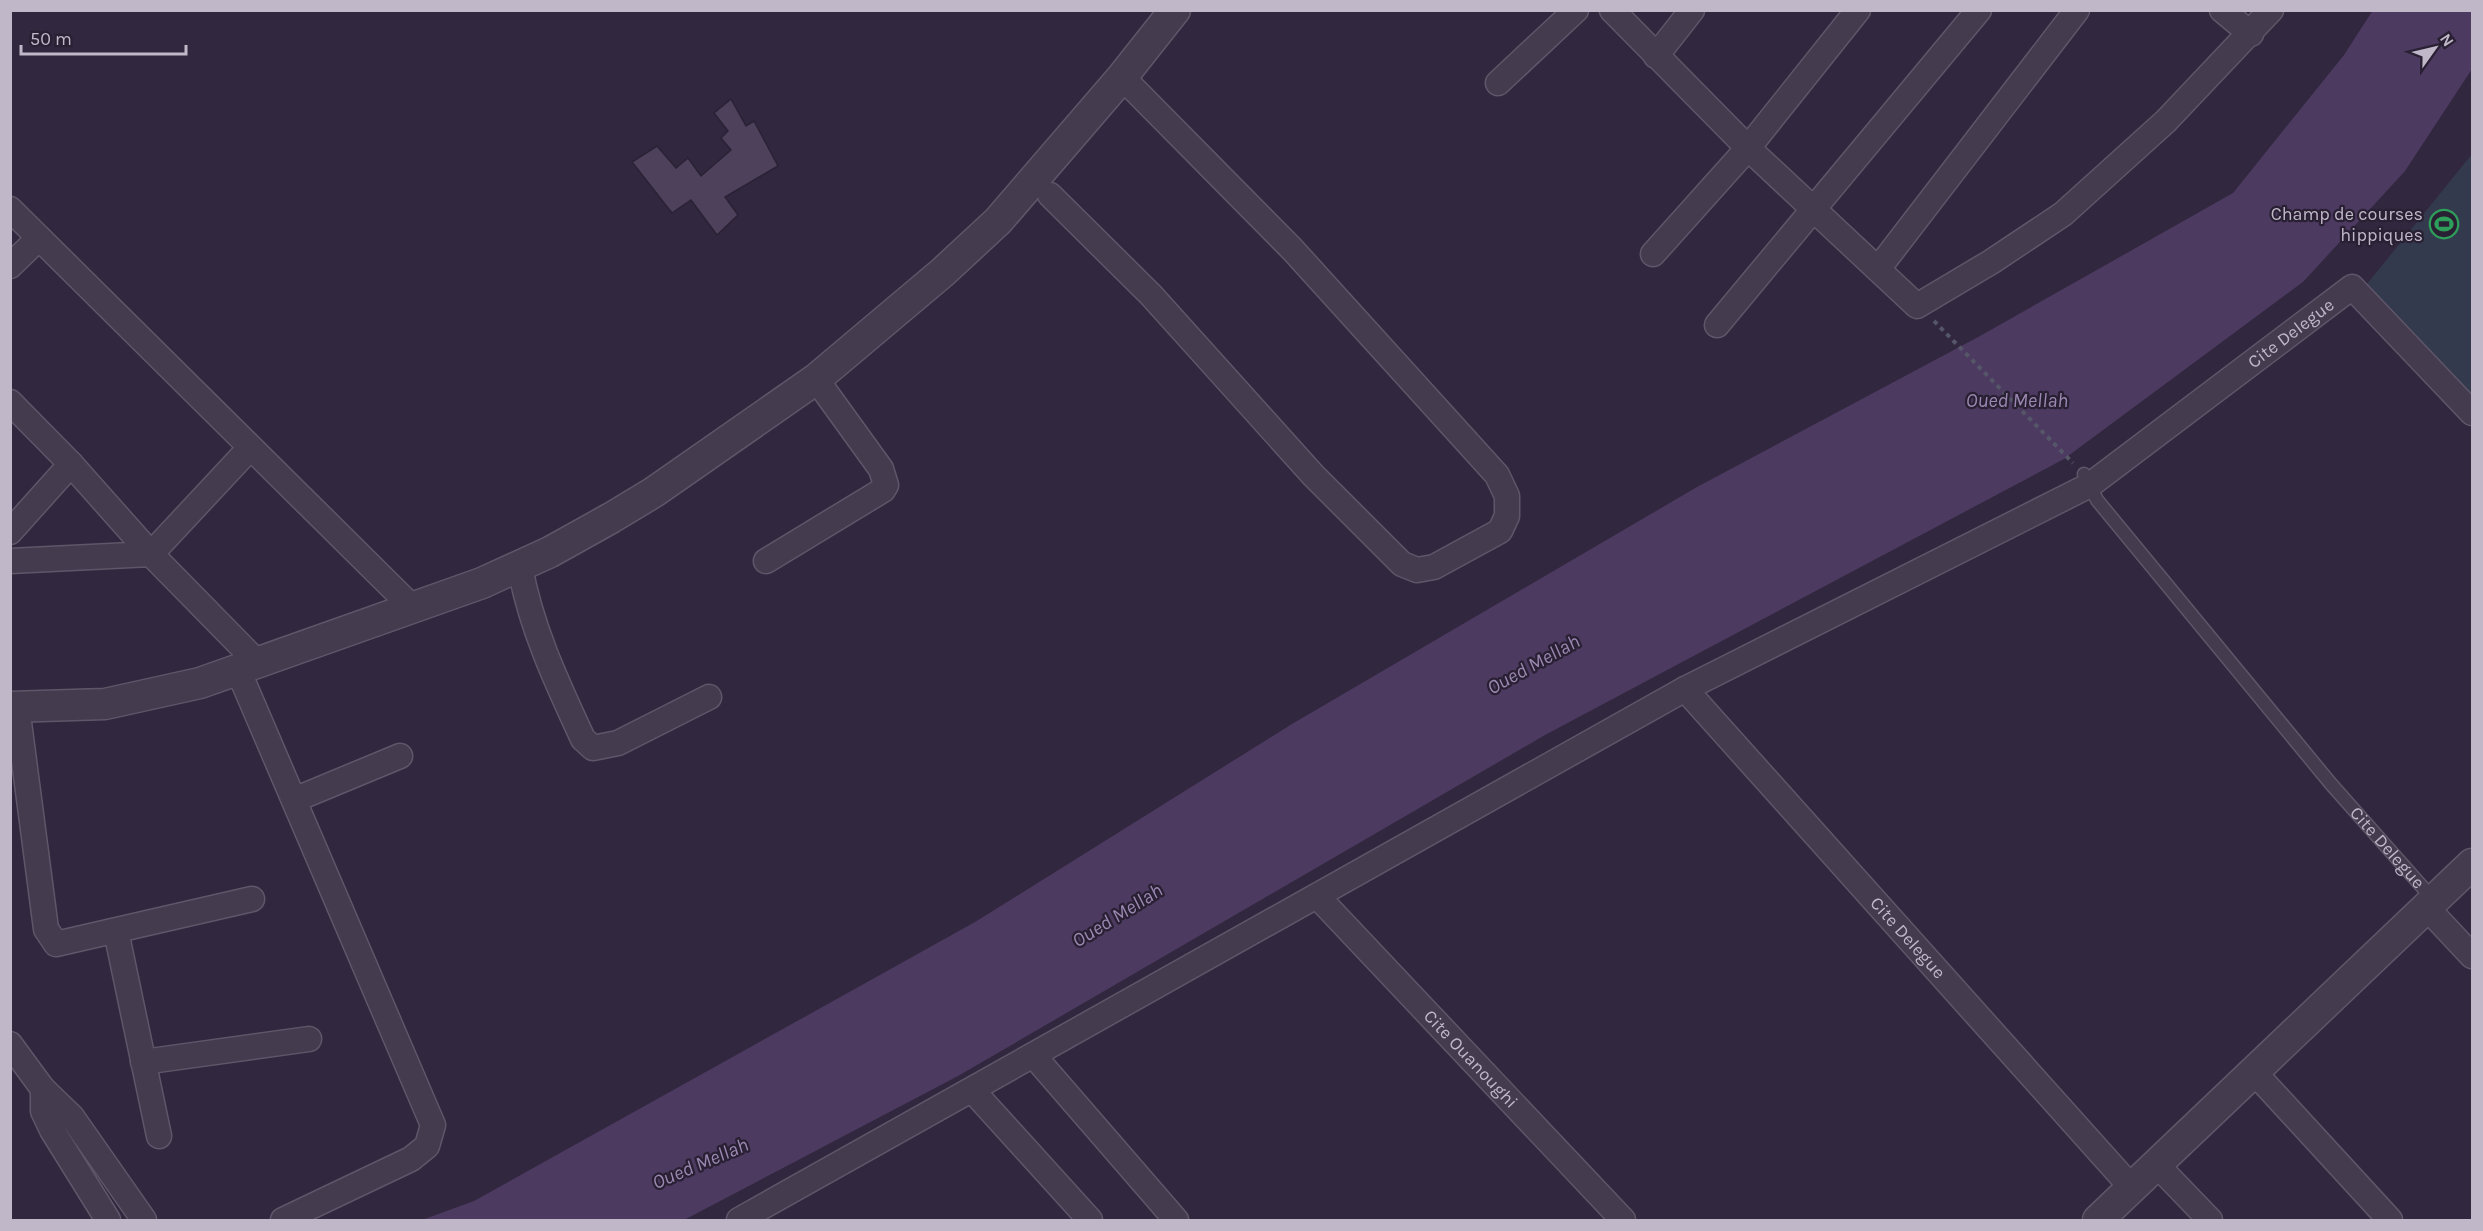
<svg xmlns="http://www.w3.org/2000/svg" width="2483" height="1231" font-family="Karla,sans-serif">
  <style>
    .green { fill: #343a4d }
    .water { fill: #4c3a61 }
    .building { fill: #4d415b; stroke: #2b2235; stroke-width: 1.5 }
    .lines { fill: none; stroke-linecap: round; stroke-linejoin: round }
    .service-casing { stroke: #5f5669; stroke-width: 15 }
    .minor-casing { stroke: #5f5669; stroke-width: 27 }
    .tertiary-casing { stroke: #5f5669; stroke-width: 33 }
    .path { stroke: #565669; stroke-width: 4; stroke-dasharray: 4.5 4.5; stroke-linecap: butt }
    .service { stroke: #443b4e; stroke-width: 12 }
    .minor { stroke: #443b4e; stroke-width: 24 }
    .tertiary { stroke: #443b4e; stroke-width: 30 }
    .labels { text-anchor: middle; stroke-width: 4.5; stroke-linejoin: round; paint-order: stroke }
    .poi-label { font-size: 18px; fill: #c0b7c9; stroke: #292033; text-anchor: end }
    .street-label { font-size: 18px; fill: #c0b7c9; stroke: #292033 }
    .water-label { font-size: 20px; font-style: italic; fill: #9b88b2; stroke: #292033 }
  </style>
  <rect width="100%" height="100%" fill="#31273e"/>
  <!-- green -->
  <path class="green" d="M2472 154V413L2359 294Z"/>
  <!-- water -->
  <path class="water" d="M2373 10 2472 11V69L2405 171 2303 282 2064 459 1545 735 958 1076 684 1220H422L474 1201 975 922 1292 724 1697 487 1980 336 2233 193 2344 55Z"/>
  <!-- building -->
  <path class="building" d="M731 99 746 126 754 121 778 166 725 197 738 215 717 235 691 200 672 213 632 162 657 146 676 168 688 158 701 176 731 150 721 138 728 131 714 113Z"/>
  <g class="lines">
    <!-- service casing -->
    <g class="service-casing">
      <g id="service">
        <path id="s1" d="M2084 474 2097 500 2331 784 2433 899"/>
      </g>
    </g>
    <!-- minor casing -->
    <g class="minor-casing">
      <g id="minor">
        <path d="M1612 10 1748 148 1917 306 1991 262 2063 214 2166 121 2271 10"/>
        <path d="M2222 10 2251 34"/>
        <path d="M1656 56 1692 10"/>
        <path d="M1498 83 1576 10"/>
        <path d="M1050 195 1151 295 1313 475 1402 564 1417 570 1434 567 1500 531 1507 516V496L1497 475 1292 249 1122 77"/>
        <path d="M10 209 412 607"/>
        <path d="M1653 254 1748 148 1858 10"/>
        <path d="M10 266 39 238"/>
        <path d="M1878 269 2077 10"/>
        <path d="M1717 325 1979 10"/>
        <path d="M10 402 71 464 151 554 250 448"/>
        <path d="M10 532 71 464"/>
        <path d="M10 561 151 554 258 663"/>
        <path d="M766 561 883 490 886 485 881 469 816 379"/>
        <path d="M520 567C531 628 557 683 583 739L593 748 618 743 709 697"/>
        <path d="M238 670 433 1125 427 1146 411 1159 283 1220"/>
        <path id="s2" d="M1685 689 2132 1188"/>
        <path d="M17 707 46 929 56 944 252 899"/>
        <path d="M294 800 400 756"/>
        <path id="s3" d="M1317 896 1623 1220"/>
        <path d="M2427 908 2472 956"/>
        <path d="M116 931 159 1136"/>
        <path d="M10 1044 43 1089 72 1117 144 1220"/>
        <path d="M1034 1056 1176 1220"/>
        <path d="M143 1062 309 1039"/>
        <path d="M2254 1072 2390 1220"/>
        <path d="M43 1089V1111L52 1130 108 1220"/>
        <path d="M973 1091 1090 1220"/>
        <path d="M2157 1165 2210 1220"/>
        <path id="s4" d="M739 1220 1685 689 2090 485 2352 287 2472 413"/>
      </g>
    </g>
    <!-- tertiary casing -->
    <g class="tertiary-casing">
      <path id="tertiary" d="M10 707 105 704 200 683 482 583 550 552 611 518 654 492 816 379 943 272 998 221 1122 77 1175 10
        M2098 1220 2472 864"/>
    </g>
    <!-- path -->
    <path class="path" d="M1934 321 2073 463"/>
    <!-- service -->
    <use href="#service" class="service"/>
    <!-- minor -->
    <use href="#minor" class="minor"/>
    <!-- tertiary -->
    <use href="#tertiary" class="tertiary"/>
  </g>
  <!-- icons -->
  <defs>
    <g id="stadium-ring" transform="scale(1.5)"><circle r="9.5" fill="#292033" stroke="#2e9e5b" stroke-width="1.5"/><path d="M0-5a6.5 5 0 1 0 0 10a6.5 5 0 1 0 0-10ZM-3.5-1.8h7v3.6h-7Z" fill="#2e9e5b"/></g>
  </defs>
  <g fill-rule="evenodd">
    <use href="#stadium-ring" x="2444" y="224"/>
  </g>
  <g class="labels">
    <!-- poi labels -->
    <g class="poi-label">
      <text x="2423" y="220">Champ de courses<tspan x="2423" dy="21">hippiques</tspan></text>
    </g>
    <!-- street labels -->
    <g class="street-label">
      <text dy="6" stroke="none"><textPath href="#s4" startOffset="1790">Cite Delegue</textPath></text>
      <text dy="6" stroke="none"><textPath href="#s1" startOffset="482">Cite Delegue</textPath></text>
      <text dy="6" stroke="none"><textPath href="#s2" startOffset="334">Cite Delegue</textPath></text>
      <text dy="6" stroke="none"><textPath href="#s3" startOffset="224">Cite Ouanoughi</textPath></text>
    </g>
    <!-- water labels -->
    <g class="water-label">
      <text x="2017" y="407">Oued Mellah</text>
      <text transform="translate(1533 664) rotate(-29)" y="7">Oued Mellah</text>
      <text transform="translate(1117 915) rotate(-32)" y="7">Oued Mellah</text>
      <text transform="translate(700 1163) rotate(-23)" y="7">Oued Mellah</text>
    </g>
  </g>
  <!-- border -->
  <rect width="2483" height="1231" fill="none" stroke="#c0b7c9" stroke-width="24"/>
  <!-- north arrow -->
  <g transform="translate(2435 48) rotate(56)" stroke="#292033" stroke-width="4.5" paint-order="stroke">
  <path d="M0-4.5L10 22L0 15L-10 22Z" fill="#c0b7c9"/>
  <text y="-9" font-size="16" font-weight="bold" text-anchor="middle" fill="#c0b7c9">N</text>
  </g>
  <!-- scale -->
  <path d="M21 45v9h165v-9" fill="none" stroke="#c0b7c9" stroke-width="3"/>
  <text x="30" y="45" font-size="18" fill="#c0b7c9" stroke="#292033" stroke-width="4.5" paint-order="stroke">50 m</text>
</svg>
